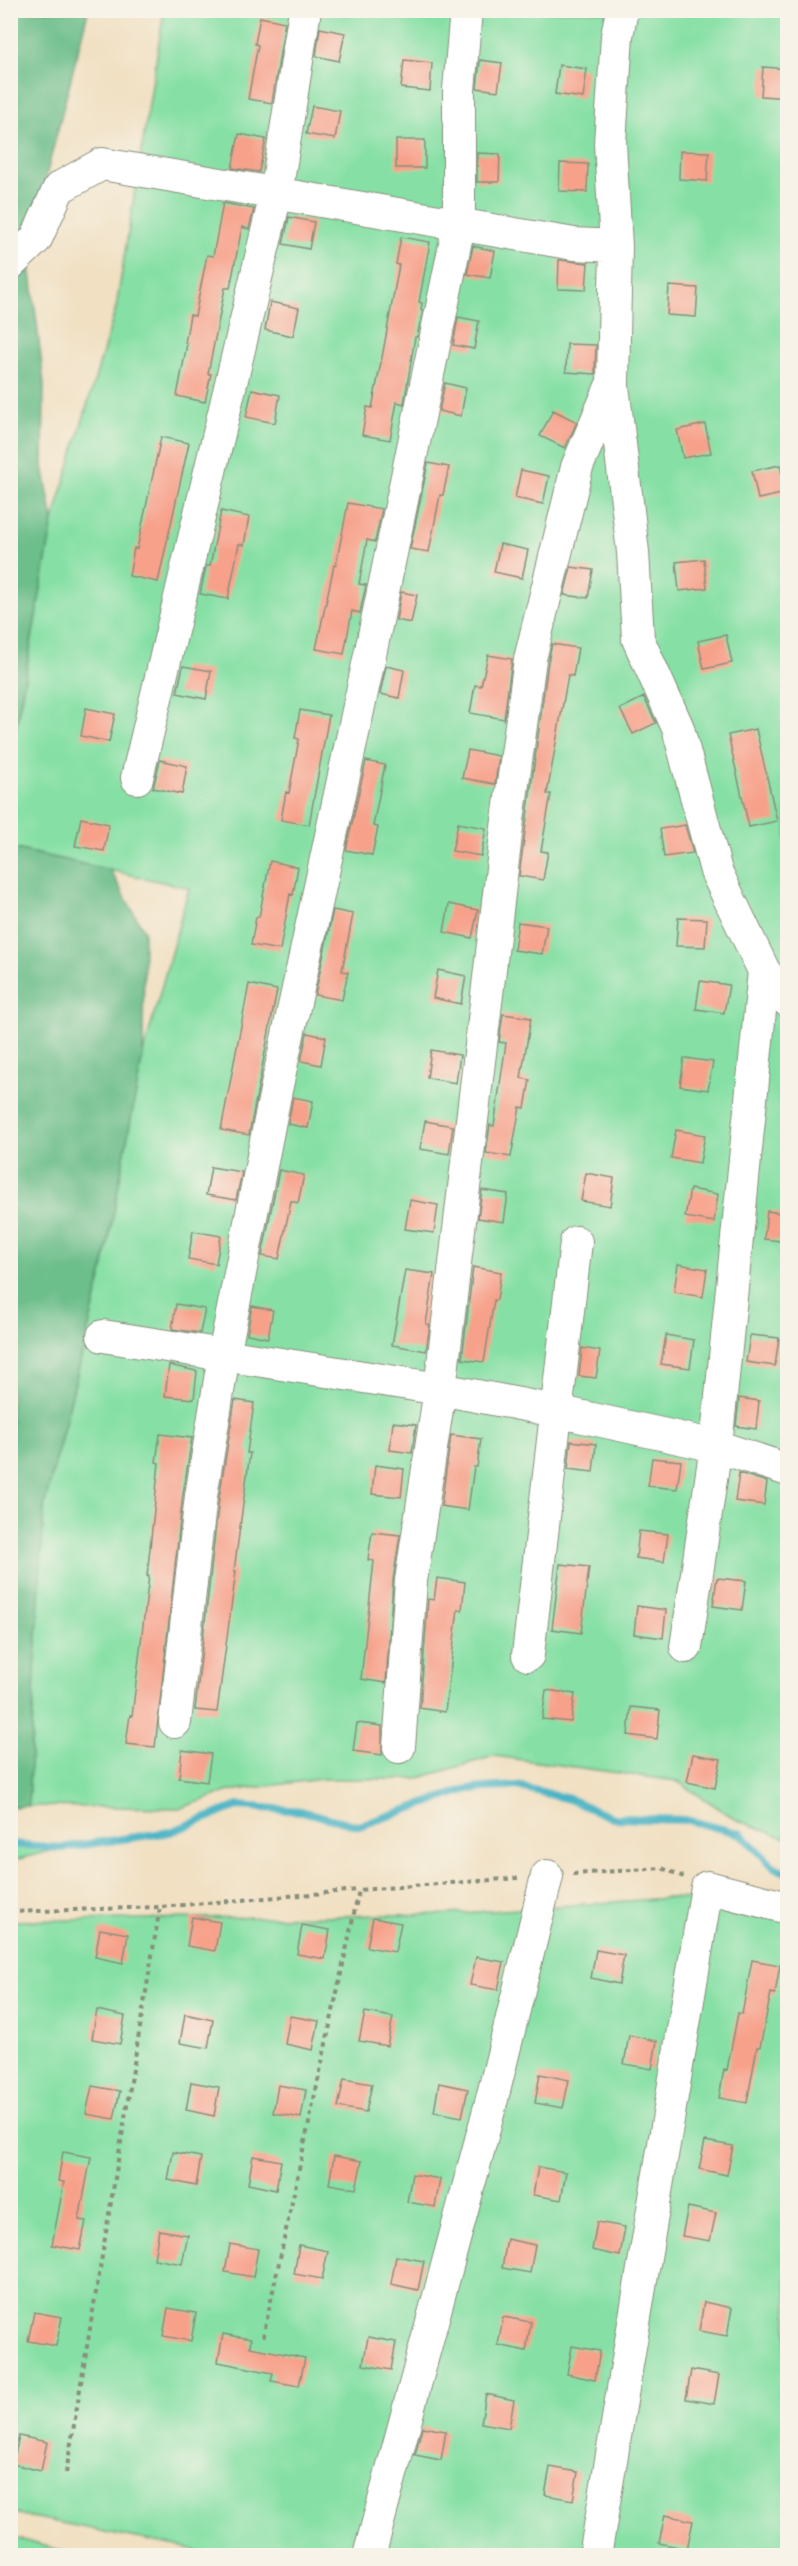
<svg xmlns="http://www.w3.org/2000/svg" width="798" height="2566" font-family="'EB Garamond',serif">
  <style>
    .green { fill: #86e0a5; stroke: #528e6c; stroke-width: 1.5 }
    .forest { fill: #6cbe8a; stroke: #467e5f; stroke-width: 1.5 }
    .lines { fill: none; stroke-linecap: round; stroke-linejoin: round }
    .stream { stroke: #48b4c5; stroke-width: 8 }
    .building { fill: #f7a18b }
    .minor-casing { stroke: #888e7b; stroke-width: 34 }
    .path { stroke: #888e7b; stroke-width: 4; stroke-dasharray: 4.5 4.5; stroke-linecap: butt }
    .minor { stroke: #fff; stroke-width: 32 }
  </style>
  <rect width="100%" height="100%" fill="#f7f3e8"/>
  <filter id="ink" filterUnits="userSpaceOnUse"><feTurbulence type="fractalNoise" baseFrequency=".0167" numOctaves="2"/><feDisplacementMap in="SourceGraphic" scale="12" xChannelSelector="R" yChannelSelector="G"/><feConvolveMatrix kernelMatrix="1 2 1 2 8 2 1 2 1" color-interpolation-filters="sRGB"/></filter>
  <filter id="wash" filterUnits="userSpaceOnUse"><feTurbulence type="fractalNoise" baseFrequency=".008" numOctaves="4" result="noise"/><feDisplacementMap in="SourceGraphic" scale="24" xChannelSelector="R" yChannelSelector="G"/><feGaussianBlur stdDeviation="1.35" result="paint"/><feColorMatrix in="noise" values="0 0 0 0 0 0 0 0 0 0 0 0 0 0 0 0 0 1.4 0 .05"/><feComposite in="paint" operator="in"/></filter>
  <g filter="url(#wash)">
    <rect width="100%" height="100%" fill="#f1e0c2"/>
    <!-- green -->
    <path class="green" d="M164 11H787V1839L737 1820 677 1781 494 1756 416 1779H321L229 1791 181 1808 28 1806 29 1705 44 1507 103 1270 143 1054 189 888 11 848V755L53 521 116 308Z
      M11 1844 61 1848 11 1861Z
      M668 1898 724 1900 787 1918V2555H196V2550L11 2513 10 1921 449 1914Z
      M11 2537 77 2555H11Z"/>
    <!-- forest -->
    <path class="forest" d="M11 11H88L28 247 44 384 43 466 53 521 11 755Z
      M11 848 110 870 144 931 143 1054 103 1270 44 1507 28 1806 11 1807Z"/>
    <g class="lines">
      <!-- stream -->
      <path class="stream" d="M10 1844 61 1848 170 1832 238 1806 301 1811 359 1826 468 1789 517 1786 569 1799 613 1818 688 1820 741 1834 774 1867 788 1873"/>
    </g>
    <g id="blocks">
      <!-- building -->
      <path class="building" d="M260 17 285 22 272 103 248 99 258 45 255 44Z
        M320 28 345 33 339 61 316 56Z
        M404 60 432 63 430 91 401 88Z
        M480 60 502 63 498 91 477 88Z
        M559 65 587 69 583 98 555 94Z
        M763 67 788 69V98L761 96Z
        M312 106 340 111 335 139 306 134Z
        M239 134 266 139 259 172 232 168Z
        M396 140H425V168H396Z
        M680 151 709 152 707 181 679 179Z
        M477 153 500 154 499 182H477Z
        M560 163 588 164 587 192 559 191Z
        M223 203 254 209 249 229 242 227 230 288H225L208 374H211L205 402 177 396 187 344 185 343 190 315 195 316 207 255 213 256Z
        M289 217 314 222 309 249 283 244Z
        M401 237 430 242 419 302 422 303 421 310H423L417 337H415L404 404 397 402 390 440 362 435 367 407 372 408 383 352 399 265 396 264Z
        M473 246 495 251 490 278 467 274Z
        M559 260 588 263 586 290 558 289Z
        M669 286 698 288 696 317 667 315Z
        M270 302 299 308 293 336 265 330Z
        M458 317 479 321 474 349 453 345Z
        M567 344 596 345 595 374 566 372Z
        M445 383 466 388 461 416 439 411Z
        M252 389 280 395 275 423 246 417Z
        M553 410 577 422 565 448 540 436Z
        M705 424 711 453 683 458 677 430Z
        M161 437 189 443 158 582 129 576 134 548 137 549Z
        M428 463 449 467 443 495H440L429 552 410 549Z
        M780 465 786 493 758 499 752 471Z
        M521 470 549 476 543 504 515 498Z
        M348 503 382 509 375 542 367 540 359 584 366 585 360 613 352 611 344 654 316 649 334 565H336Z
        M221 511 249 517 244 545 239 544 228 599 200 594 206 566H210Z
        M500 544 528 550 522 578 494 572Z
        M704 559 707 588 679 591 676 562Z
        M571 567 593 570 588 598 564 595Z
        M401 592 417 595 411 623 396 620Z
        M726 635 732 663 704 669 698 641Z
        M552 644 578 648 573 676 568 675 547 794H551L541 851 548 852 543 880 519 876 548 662Z
        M488 655 512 659 504 719 470 713 475 685 481 686Z
        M183 666 211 671 206 699 177 693Z
        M386 666 404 670 399 698 380 694Z
        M644 697 656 723 633 734 620 709Z
        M86 708 115 714 109 742 81 736Z
        M300 710 329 715 309 825 281 820 286 792 289 793 299 739 295 738Z
        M756 729 777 821 749 827 728 735Z
        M468 750 499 756 495 784 462 778Z
        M160 760 187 766 182 794 153 788Z
        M366 761 385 765 373 826 378 827 372 855 346 850Z
        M81 818 109 824 104 851 75 846Z
        M458 823 486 828 481 856 452 851Z
        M685 825 693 853 664 857 660 829Z
        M270 861 298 867 293 895 290 894 280 950 251 945 256 917H259Z
        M449 904 478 910 472 938 444 932Z
        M333 910 353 914 342 971 348 972 342 1000 315 995Z
        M678 918 707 919 705 947 676 946Z
        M518 922 547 926 542 954 514 950Z
        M438 970 466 976 461 1004 433 998Z
        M700 981 729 985 724 1013 696 1009Z
        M249 984 277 990 249 1135 221 1130Z
        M503 1014 531 1018 521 1078 530 1080 525 1108 520 1107 511 1157 486 1153 490 1125 494 1126 506 1043 499 1042Z
        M307 1033 326 1037 321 1065 301 1061Z
        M431 1050 460 1055 456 1083 427 1078Z
        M684 1058 713 1062 708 1090 680 1086Z
        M293 1097 313 1101 308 1128 288 1124Z
        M425 1121 453 1126 449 1154 420 1149Z
        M676 1130 705 1135 700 1163 671 1158Z
        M211 1167 242 1172 236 1200 206 1195Z
        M279 1170 304 1175 298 1203 291 1201 279 1259 262 1256Z
        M586 1173 614 1178 610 1206 581 1201Z
        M690 1189 718 1194 714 1222 685 1217Z
        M482 1190 508 1194 504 1222 478 1218Z
        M410 1200 438 1205 434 1233 405 1229Z
        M767 1211 788 1214V1242L764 1239Z
        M193 1231 221 1236 216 1264 188 1259Z
        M678 1264 707 1269 703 1297 674 1292Z
        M473 1267 501 1272 497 1300H494L484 1362 462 1359Z
        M405 1270 434 1274 426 1324 430 1325 426 1351 392 1345Z
        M176 1304 205 1309 200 1333 172 1329Z
        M252 1306 273 1310 268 1338 247 1334Z
        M666 1335 694 1340 690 1368 661 1364Z
        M750 1335 779 1338 775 1366 746 1362Z
        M582 1348 600 1351 596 1378 579 1376Z
        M169 1365 197 1371 194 1399 165 1396Z
        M739 1398 759 1401 756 1429 736 1426Z
        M235 1400 254 1403 247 1453H250L234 1571H236L217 1712 195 1710 219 1498Z
        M393 1422 416 1425 412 1453 390 1450Z
        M160 1434 192 1438 183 1494 155 1747 126 1744 130 1715 132 1716 149 1576H147L159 1463 156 1462Z
        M451 1435 481 1439 477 1467H474L468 1510 441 1506Z
        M571 1441 596 1444 593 1472 568 1469Z
        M652 1458 681 1461 677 1489 648 1486Z
        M375 1465 404 1469 401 1497 372 1494Z
        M739 1473 767 1482 764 1505 735 1501Z
        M639 1531 668 1534 664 1562 636 1558Z
        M372 1532 400 1535 393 1580 386 1683 361 1679 374 1561 368 1560Z
        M560 1564 589 1567 581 1633 552 1629Z
        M437 1578 465 1582 462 1610 458 1609 445 1712 420 1708 428 1599 434 1600Z
        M717 1578 746 1581 742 1610 713 1606Z
        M637 1606 666 1610 663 1638 634 1634Z
        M546 1690 575 1694 571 1722 542 1719Z
        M631 1707 660 1710 657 1739 628 1735Z
        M357 1723 382 1726V1755L353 1751Z
        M182 1750 211 1754 207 1782 179 1778Z
        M693 1754 721 1759 715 1788 687 1782Z
        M192 1917 220 1922 215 1951 187 1946Z
        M373 1918 401 1923 395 1952 367 1947Z
        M302 1925 330 1930 325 1959 297 1954Z
        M100 1929 128 1934 123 1963 95 1957Z
        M596 1950 624 1955 619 1984 591 1978Z
        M476 1957 504 1962 498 1990 470 1985Z
        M752 1960 780 1965 775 1994 771 1993 760 2047H757L747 2103 719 2098 724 2069 727 2070 738 2013 742 2014Z
        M97 2010 125 2016 120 2044 92 2039Z
        M365 2012 393 2017 387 2046 359 2041Z
        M185 2014 213 2020 208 2048 180 2043Z
        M290 2016 319 2021 313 2050 285 2044Z
        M629 2035 657 2041 652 2069 624 2064Z
        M540 2074 569 2080 563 2108 535 2103Z
        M344 2079 372 2084 366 2112 338 2107Z
        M191 2082 219 2087 214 2116 186 2110Z
        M439 2083 468 2089 462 2117 434 2112Z
        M278 2085 306 2090 301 2118 273 2113Z
        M92 2086 120 2091 114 2119 86 2114Z
        M705 2141 733 2146 727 2175 699 2169Z
        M63 2152 91 2157 79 2220 86 2221 80 2250 52 2245 64 2182 58 2181Z
        M173 2152 201 2157 196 2186 168 2180Z
        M253 2156 281 2161 276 2190 248 2184Z
        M334 2156 362 2161 356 2189 329 2184Z
        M538 2167 566 2172 561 2200 533 2195Z
        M412 2174 440 2179 435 2207 407 2202Z
        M688 2207 716 2213 710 2241 682 2236Z
        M597 2222 625 2227 620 2256 592 2250Z
        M159 2230 188 2235 182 2264 154 2259Z
        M507 2239 535 2245 530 2273 502 2268Z
        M230 2244 258 2249 253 2277 225 2272Z
        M299 2245 328 2251 322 2279 294 2274Z
        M396 2256 424 2261 418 2290 391 2284Z
        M704 2302 732 2308 727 2336 699 2331Z
        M168 2308 196 2313 191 2341 163 2336Z
        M34 2312 62 2317 56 2346 28 2341Z
        M503 2317 531 2322 526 2351 498 2345Z
        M223 2334 251 2339 250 2347 305 2358 299 2386 271 2381 273 2373 218 2362Z
        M368 2337 396 2342 391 2370 363 2365Z
        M572 2346 600 2351 595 2380 567 2374Z
        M691 2370 719 2375 714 2404 686 2399Z
        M486 2394 514 2400 509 2428 481 2423Z
        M422 2427 446 2431 441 2460 415 2455Z
        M19 2436 47 2442 41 2471 13 2464Z
        M550 2467 578 2472 573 2500 545 2495Z
        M665 2515 693 2521 687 2549 659 2543Z"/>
    </g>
  </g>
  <g filter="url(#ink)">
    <use href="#blocks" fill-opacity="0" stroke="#888e7b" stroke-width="1.5"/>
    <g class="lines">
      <!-- minor casing -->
      <g class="minor-casing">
        <path id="minor" d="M10 264 36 239 59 188 102 164 574 244 616 246
          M613 386 633 552 638 639 678 728 716 871 764 971 788 1001
          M137 778 276 194 305 10
          M103 1336 440 1389 556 1411 716 1446 788 1470
          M686 1647 716 1446 764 971
          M528 1655 576 1242
          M175 1722 201 1496 224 1355 275 1095 370 655 459 225V90L466 10
          M399 1747 411 1581 440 1389 506 835 530 659 577 467 613 382 616 246 610 143 617 36 622 10
          M369 2556 492 2099 547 1876
          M595 2556 707 1887 788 1908"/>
      </g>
      <!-- path -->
      <path class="path" d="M573 1874 662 1868 684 1877
        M10 1912 160 1907
        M263 2337 359 1890 518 1878
        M66 2473 160 1907 359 1890"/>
      <!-- minor -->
      <use href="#minor" class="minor"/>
    </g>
  </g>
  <!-- margin -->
  <rect width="798" height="2566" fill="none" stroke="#f7f3e8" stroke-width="36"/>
</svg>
